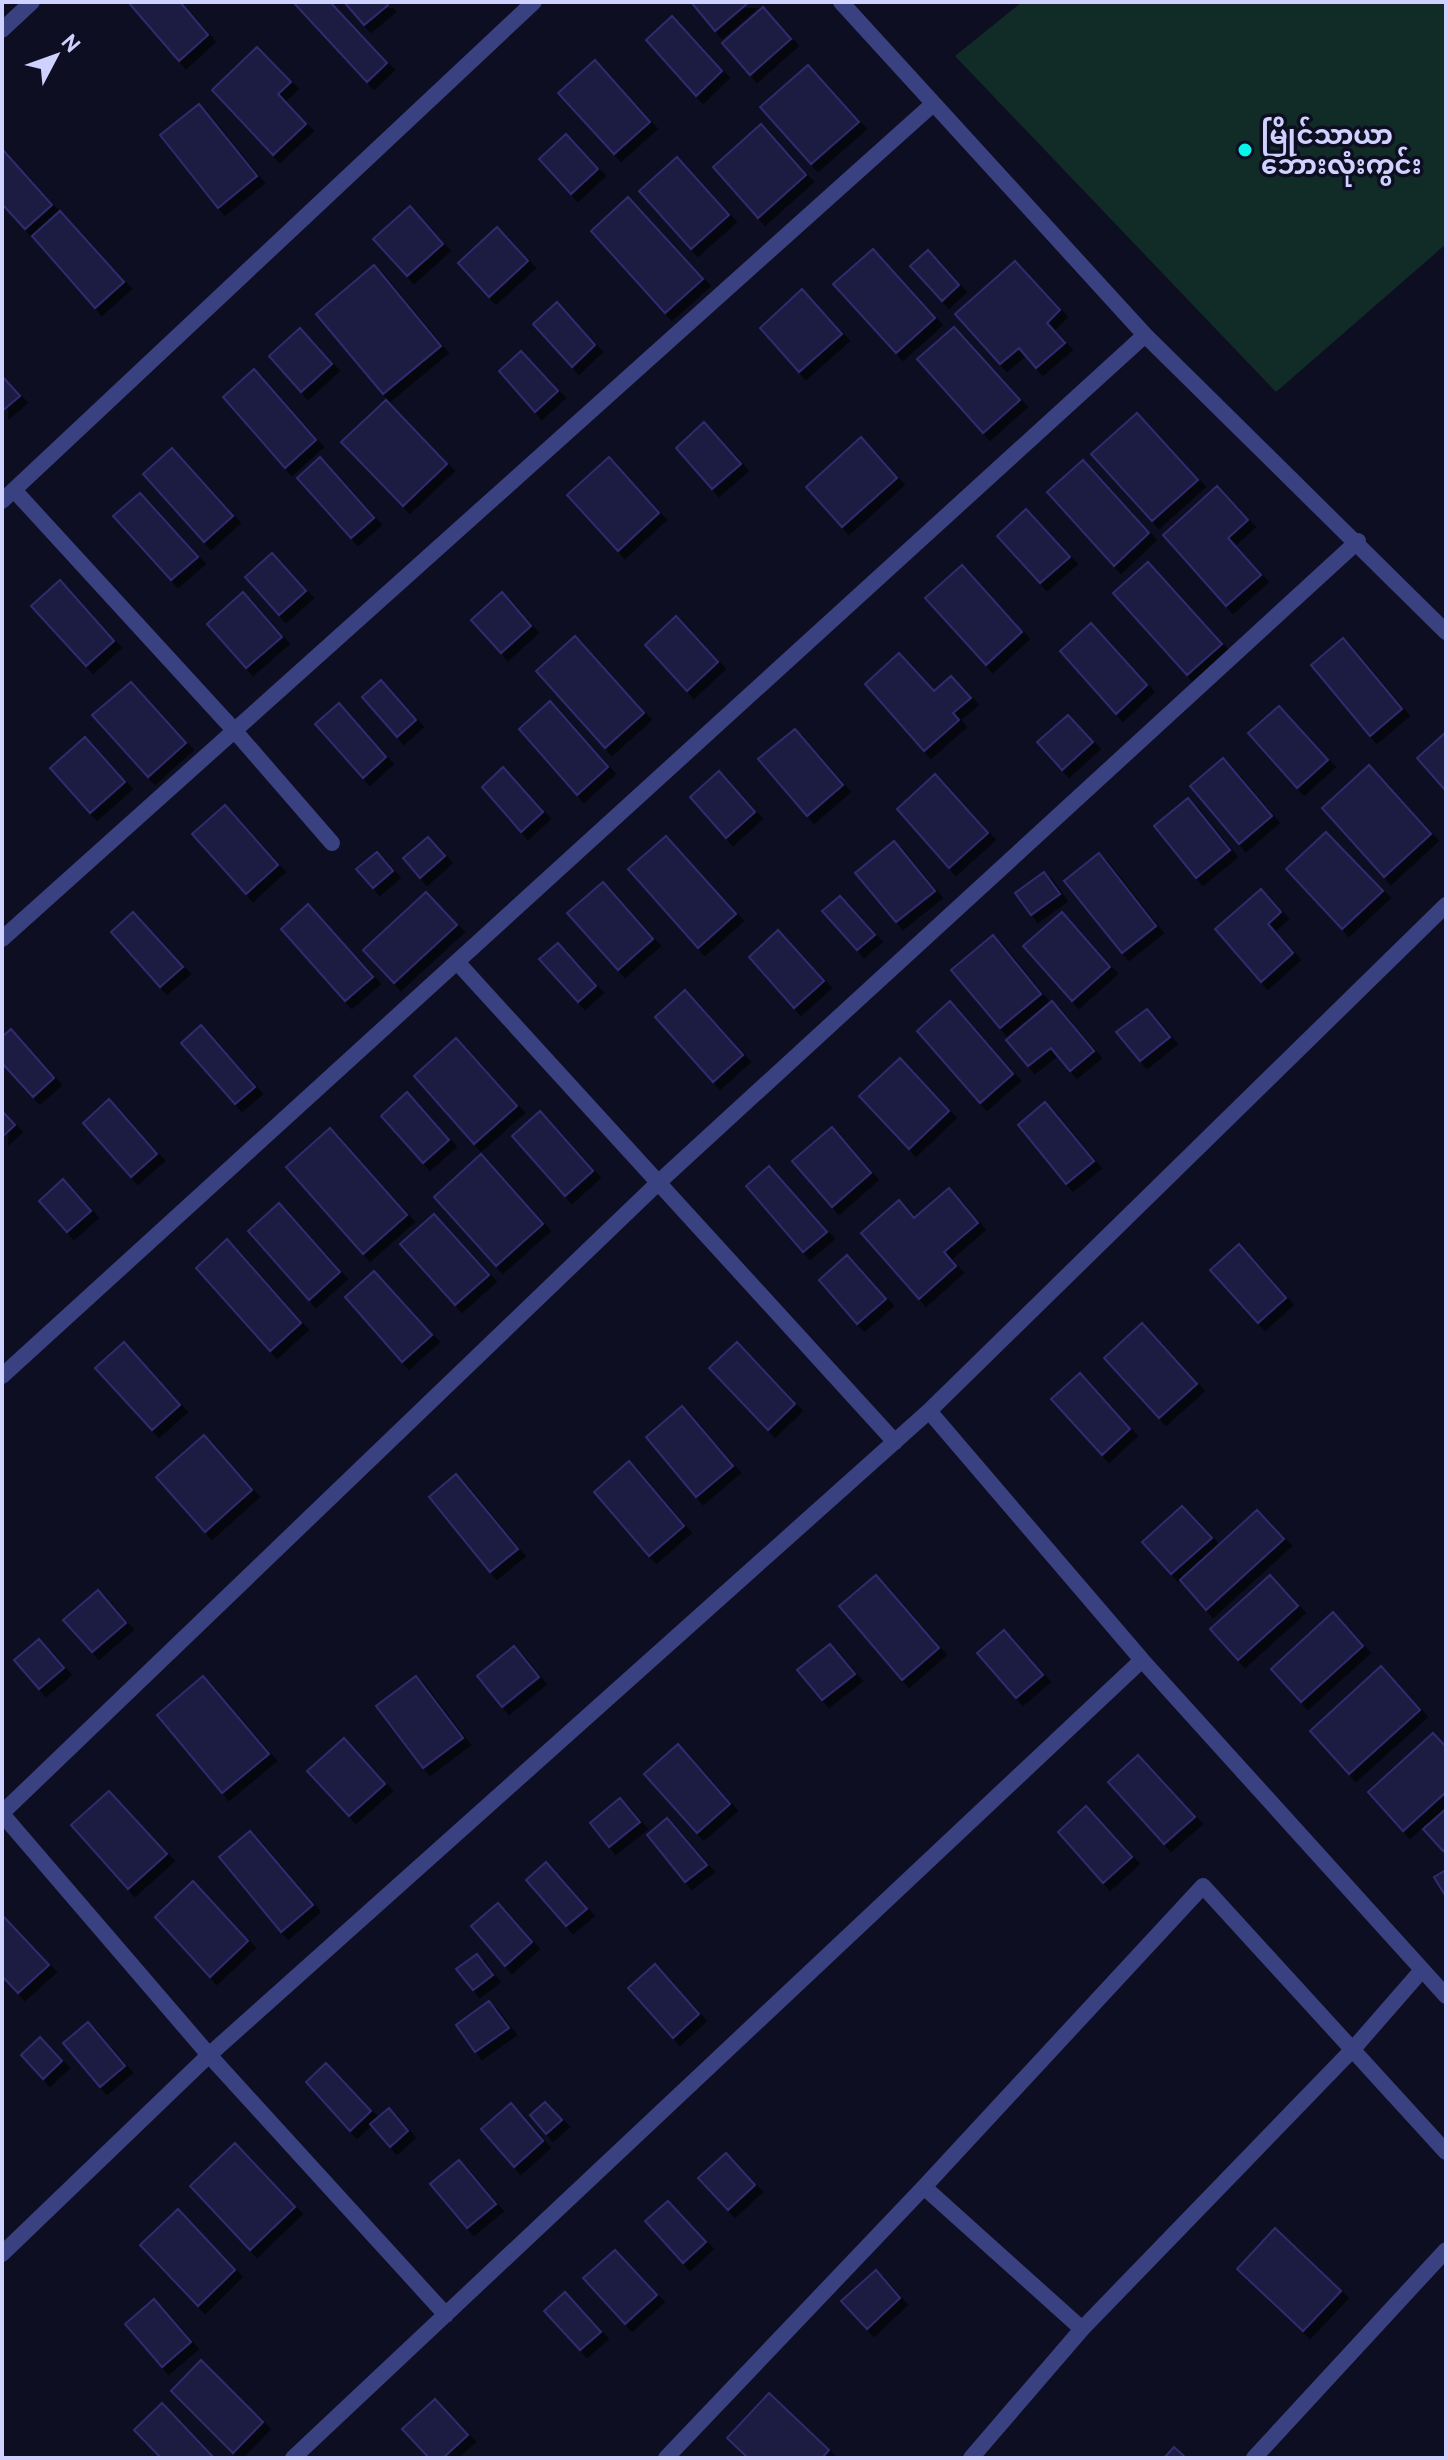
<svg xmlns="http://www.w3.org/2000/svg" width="1448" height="2460" font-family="Overpass,'Noto Sans Myanmar',sans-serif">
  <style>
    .green { fill: #112c27 }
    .building { fill: #1c1a42; stroke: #302c6e; stroke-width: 2; filter: url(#shadow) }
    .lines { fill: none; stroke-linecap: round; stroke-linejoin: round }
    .service { stroke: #394180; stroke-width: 16 }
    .minor { stroke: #394180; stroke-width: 16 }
    .poi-dot { fill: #03f6ea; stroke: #0e0e22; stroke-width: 3 }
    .labels { text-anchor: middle; stroke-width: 7; stroke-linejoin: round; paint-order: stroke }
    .poi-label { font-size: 26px; font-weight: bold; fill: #cfd1fe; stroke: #0e0e22; text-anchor: start }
  </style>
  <defs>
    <filter id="shadow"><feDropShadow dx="7" dy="7" stdDeviation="0" flood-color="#0009"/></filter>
  </defs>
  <rect width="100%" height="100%" fill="#0e0e22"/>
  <!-- green -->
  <path class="green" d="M1022 2H1446V244L1276 392 955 56Z"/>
  <!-- building -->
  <path class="building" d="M128 2H180L208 35 179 61Z
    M293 2H330L387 63 367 82Z
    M344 2H386L388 5 364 25Z
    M691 2H749L715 31Z
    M763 7 791 39 750 75 722 43Z
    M672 16 722 71 696 96 646 40Z
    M257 47 291 82 278 94 306 124 273 155 212 90Z
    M595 60 650 122 614 154 558 93Z
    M808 65 859 122 811 164 760 107Z
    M199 104 257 176 218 208 160 135Z
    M761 124 806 175 758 218 713 167Z
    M566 134 598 169 571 194 539 159Z
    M2 149 52 205 25 229 2 204Z
    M677 157 729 215 691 249 639 191Z
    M628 197 703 279 665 313 591 231Z
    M410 206 443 244 407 276 373 239Z
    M60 211 124 282 95 308 32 236Z
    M497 227 528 261 489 297 458 263Z
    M873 249 935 318 896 353 833 284Z
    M928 250 959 285 942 301 910 266Z
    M1015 261 1060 310 1047 323 1065 343 1036 368 1019 348 1000 364 955 314Z
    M374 265 441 346 383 394 316 314Z
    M802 289 842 334 799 372 760 328Z
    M557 302 595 345 572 367 533 324Z
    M954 327 1020 400 983 433 917 359Z
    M300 328 332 364 301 392 269 356Z
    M521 351 558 391 535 412 499 371Z
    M254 369 316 440 285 468 223 397Z
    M2 376 20 396 2 411Z
    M386 400 447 464 403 506 341 442Z
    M1137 413 1198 480 1152 521 1091 454Z
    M704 422 741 464 712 489 676 448Z
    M861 437 897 478 842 527 806 487Z
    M172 448 233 516 204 542 143 474Z
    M320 457 374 518 351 538 297 478Z
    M609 457 659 513 618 551 567 495Z
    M1083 460 1149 533 1114 566 1047 492Z
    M1217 486 1248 520 1228 538 1261 575 1226 606 1163 535Z
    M140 493 198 557 171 580 113 516Z
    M1026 509 1070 557 1040 583 997 536Z
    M272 553 306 591 279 615 245 577Z
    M1148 562 1222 644 1187 675 1113 593Z
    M962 565 1022 632 986 665 925 598Z
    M60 580 114 641 86 666 31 606Z
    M243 592 282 637 246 668 207 624Z
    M502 592 531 626 501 653 471 620Z
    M676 616 718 662 687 691 645 645Z
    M1091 623 1147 685 1116 714 1060 651Z
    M575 636 644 713 605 748 536 671Z
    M1343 638 1402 709 1370 736 1311 665Z
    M899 653 934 691 951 676 971 698 953 713 959 720 924 751 865 684Z
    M381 680 416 720 397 737 362 697Z
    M131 682 186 743 148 777 92 715Z
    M550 701 608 767 577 795 519 729Z
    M339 703 386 757 363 778 315 724Z
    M1279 706 1328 760 1297 788 1248 733Z
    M1068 715 1093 742 1062 770 1037 742Z
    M795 729 843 785 807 816 758 759Z
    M1446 732V791L1417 758Z
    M85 737 125 782 90 813 50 768Z
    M1223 758 1272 816 1239 844 1190 786Z
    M1369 765 1431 834 1384 877 1322 808Z
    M503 767 543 812 521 832 482 787Z
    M719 771 755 812 726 838 690 797Z
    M935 774 988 833 949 868 897 809Z
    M1188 798 1230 850 1196 878 1154 826Z
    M225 805 278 865 246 894 192 834Z
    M1326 832 1383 891 1342 929 1286 869Z
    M666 836 736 914 698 948 628 869Z
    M428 837 445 856 420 878 403 858Z
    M894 841 935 891 896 922 855 873Z
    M377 852 393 871 373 888 356 869Z
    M1099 853 1156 926 1122 953 1064 881Z
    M1044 872 1060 894 1031 915 1015 893Z
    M603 882 653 939 618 970 567 913Z
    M1261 889 1281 912 1268 924 1293 953 1261 982 1215 929Z
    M426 892 457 925 394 983 363 950Z
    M840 896 875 935 857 950 822 911Z
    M308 904 373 977 345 1001 281 929Z
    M133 912 183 967 160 987 111 932Z
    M1062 912 1110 967 1072 1001 1023 946Z
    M778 930 824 981 794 1008 749 957Z
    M993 935 1041 994 1000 1028 951 970Z
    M558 943 596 986 578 1002 539 959Z
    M685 990 743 1055 713 1082 655 1017Z
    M950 1001 1013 1074 980 1103 917 1031Z
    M1052 1001 1094 1051 1070 1071 1051 1048 1028 1066 1006 1040Z
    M1147 1009 1170 1037 1140 1061 1116 1032Z
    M201 1025 255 1087 235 1104 181 1043Z
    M11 1029 54 1078 33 1097 2 1063V1037Z
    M456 1038 517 1106 474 1144 414 1076Z
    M900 1058 949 1111 909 1149 859 1096Z
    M407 1092 449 1140 423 1163 381 1116Z
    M109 1099 157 1154 131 1177 83 1123Z
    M1045 1102 1094 1161 1066 1184 1018 1125Z
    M2 1111 15 1125 2 1137Z
    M540 1111 593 1171 565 1196 512 1136Z
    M832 1127 871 1173 832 1207 792 1161Z
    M330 1128 407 1215 363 1254 286 1167Z
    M481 1154 543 1224 496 1266 434 1197Z
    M769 1166 827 1232 803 1252 746 1186Z
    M63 1179 91 1211 67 1232 39 1201Z
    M949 1188 978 1223 944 1252 956 1266 919 1299 861 1233 899 1200 914 1218Z
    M279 1203 340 1272 309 1300 248 1231Z
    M434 1214 489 1275 455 1305 400 1244Z
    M227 1239 301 1323 270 1351 196 1268Z
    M1239 1244 1286 1298 1258 1323 1210 1270Z
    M847 1255 886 1299 857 1324 819 1280Z
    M374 1271 432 1335 402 1362 345 1297Z
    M1142 1323 1197 1384 1159 1418 1104 1358Z
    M124 1342 180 1405 152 1430 95 1368Z
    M737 1342 795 1404 768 1430 709 1368Z
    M1080 1373 1130 1429 1102 1455 1051 1399Z
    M682 1406 733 1466 696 1497 646 1437Z
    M204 1435 252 1490 205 1532 156 1477Z
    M629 1461 684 1526 649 1556 594 1492Z
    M456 1474 518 1549 490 1572 429 1497Z
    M1182 1506 1212 1538 1171 1574 1142 1542Z
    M1257 1510 1284 1539 1206 1610 1180 1580Z
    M876 1575 939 1648 902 1680 839 1606Z
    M1270 1575 1298 1606 1238 1660 1210 1629Z
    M98 1590 126 1623 92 1652 63 1620Z
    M1333 1612 1363 1646 1301 1702 1271 1669Z
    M1004 1630 1043 1675 1016 1698 977 1653Z
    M39 1639 64 1668 39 1689 14 1660Z
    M830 1644 855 1674 822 1700 797 1670Z
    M514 1646 539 1677 502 1707 477 1676Z
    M1381 1666 1420 1710 1349 1774 1310 1731Z
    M203 1676 269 1754 222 1793 157 1715Z
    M416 1676 463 1738 423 1768 376 1706Z
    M1433 1733 1446 1747V1792L1403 1831 1368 1792Z
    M344 1738 385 1784 349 1816 307 1771Z
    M678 1744 730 1804 697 1833 644 1774Z
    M1138 1755 1195 1817 1164 1844 1108 1782Z
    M109 1791 167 1854 128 1889 71 1825Z
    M620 1798 640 1822 609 1847 590 1823Z
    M1086 1806 1132 1857 1103 1883 1058 1832Z
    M1446 1809V1848L1443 1851 1423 1829Z
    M667 1818 707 1865 685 1882 647 1835Z
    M250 1831 313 1905 281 1932 219 1857Z
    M546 1862 587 1909 566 1926 526 1880Z
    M1446 1870V1897L1434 1877Z
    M193 1881 248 1941 210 1977 155 1917Z
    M498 1903 532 1942 505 1966 471 1926Z
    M2 1915 49 1965 18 1993 2 1976Z
    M477 1954 493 1975 473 1990 456 1969Z
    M655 1964 699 2014 673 2038 628 1988Z
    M489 2001 509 2028 475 2052 456 2025Z
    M88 2022 125 2066 100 2087 63 2043Z
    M40 2037 62 2061 43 2079 21 2055Z
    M326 2063 371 2111 350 2131 306 2082Z
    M545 2102 562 2120 546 2134 530 2115Z
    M511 2103 543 2141 514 2167 481 2129Z
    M389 2108 408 2131 390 2147 370 2124Z
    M235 2143 295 2207 250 2250 190 2186Z
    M726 2153 755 2185 728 2210 698 2178Z
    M459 2160 496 2204 467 2228 430 2184Z
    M668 2201 706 2242 683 2263 645 2221Z
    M178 2209 235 2270 198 2306 140 2245Z
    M1275 2228 1341 2291 1303 2331 1237 2269Z
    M615 2250 657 2295 625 2324 583 2278Z
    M876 2270 900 2298 867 2329 841 2301Z
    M565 2292 601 2332 580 2350 544 2311Z
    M154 2299 191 2342 162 2367 125 2324Z
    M201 2360 263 2422 233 2453 171 2391Z
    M769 2393 829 2450 822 2458H748L727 2438Z
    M435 2399 468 2435 443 2458H429L402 2429Z
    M162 2403 213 2457 212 2458H161L134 2430Z
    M1174 2447 1186 2458H1164Z"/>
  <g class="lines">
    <!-- service -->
    <path class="service" d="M924 2187 1082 2329
      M666 2458 924 2187 1203 1886 1446 2152
      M971 2458 1082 2329 1354 2048 1422 1970
      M1254 2458 1446 2250"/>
    <!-- minor -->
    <path class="minor" d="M841 2 1145 335 1446 632
      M2 30 32 2
      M14 490 234 730 332 843
      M2 501 534 2
      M2 939 933 104
      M458 963 895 1442
      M2 1376 1145 335
      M929 1411 1142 1660 1446 1996
      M2 1813 659 1182 1358 541
      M2 1814 209 2055 446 2315
      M2 2254 209 2055 929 1411 1446 905
      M293 2458 1142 1660"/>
  </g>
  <!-- markers -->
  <circle class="poi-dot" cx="1245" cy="150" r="8"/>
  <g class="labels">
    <!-- poi labels -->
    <g class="poi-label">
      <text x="1261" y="144">မြိုင်သာယာ<tspan x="1261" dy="30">ဘေားလုံးကွင်း</tspan></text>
    </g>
  </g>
  <!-- border -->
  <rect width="1448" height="2460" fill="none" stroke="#cfd1fe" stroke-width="8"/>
  <!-- north arrow -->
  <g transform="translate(56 56) rotate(49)" stroke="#0e0e22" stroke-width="6" paint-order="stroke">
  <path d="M0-6L14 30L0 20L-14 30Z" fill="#cfd1fe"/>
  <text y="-12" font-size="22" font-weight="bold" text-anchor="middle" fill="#cfd1fe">N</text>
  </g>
</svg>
